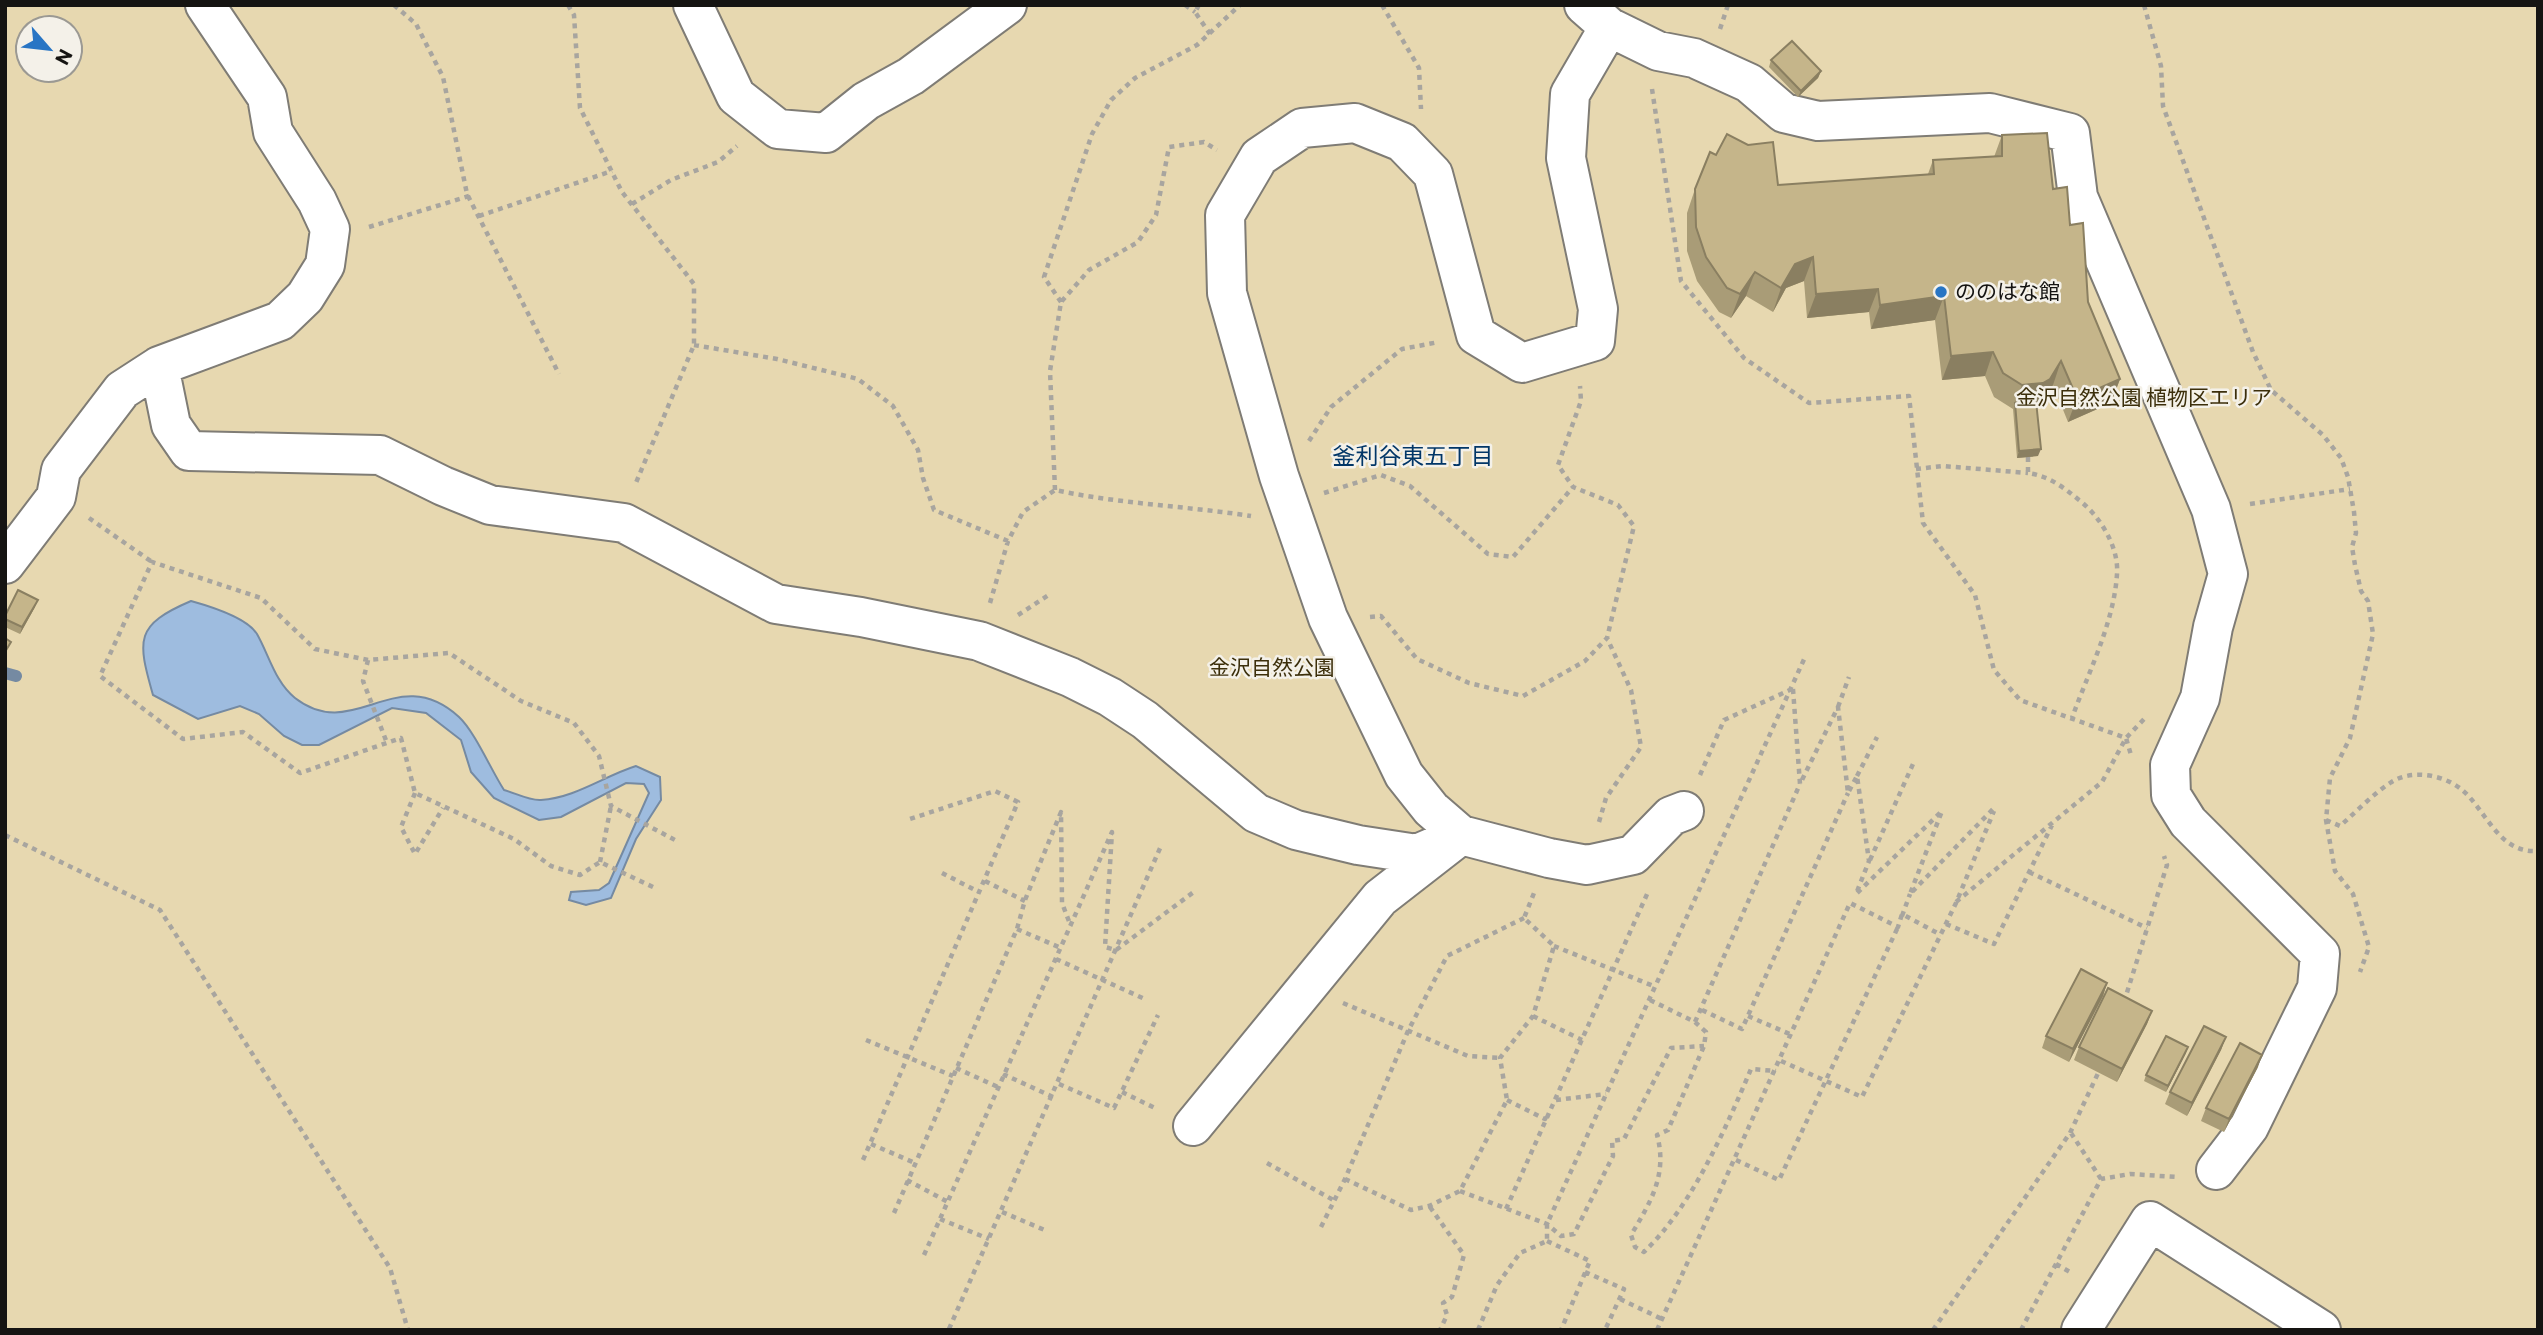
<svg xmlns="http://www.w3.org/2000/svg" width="2543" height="1335" font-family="Commissioner,'Noto Sans JP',sans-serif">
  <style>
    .green { fill: #e7d8b0; fill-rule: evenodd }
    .water { fill: #9ebcdf; stroke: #758aa2; stroke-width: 2 }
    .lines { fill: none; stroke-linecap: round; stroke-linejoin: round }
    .stream { stroke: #758aa2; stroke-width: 12 }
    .minor-casing { stroke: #7f7c75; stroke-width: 42 }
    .path { stroke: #a8a59f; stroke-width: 4.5; stroke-dasharray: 5 5; stroke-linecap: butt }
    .minor { stroke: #fff; stroke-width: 38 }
    .wall { fill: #a99c77 }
    .shaded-wall { fill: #8a7f61 }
    .building { fill: #c5b58a; stroke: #8a7f61; stroke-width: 2 }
    .poi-dot { fill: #2875c4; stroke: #f4f1e9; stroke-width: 2.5 }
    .labels { text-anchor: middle; stroke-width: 5; stroke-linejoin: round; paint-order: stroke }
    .poi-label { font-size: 21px; fill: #151412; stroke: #f4f1e9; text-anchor: start }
    .park-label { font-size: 21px; fill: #3c2f0b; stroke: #f4f1e9 }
    .neighbourhood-label { font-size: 23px; fill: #013667; stroke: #f4f1e9 }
  </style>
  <rect width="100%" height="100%" fill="#f4f1e9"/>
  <!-- green -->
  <path class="green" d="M5 5H2538V1330H5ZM28 28H70V70H28Z"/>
  <!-- water -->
  <path class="water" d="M191 601C209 606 247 618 257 634 269 655 275 682 295 698 354 744 396 660 459 717 475 732 491 770 504 790 515 793 530 801 541 800 575 798 604 776 636 766L660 777 661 800 636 839 611 898 586 905 569 900 571 892 599 890 609 883 649 793 644 784 626 783 561 817 539 820 494 798 471 772 461 740 426 713 392 708 319 745H302L284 736 259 714 240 706 198 719 153 695C137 639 135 625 191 601Z"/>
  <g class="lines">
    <!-- stream -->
    <path class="stream" d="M5 673 16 676"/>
    <!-- minor casing -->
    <g class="minor-casing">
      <path id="minor" d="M693 5 736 96 778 129 826 133 866 101 911 76 1007 5
        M1584 5 1609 27 1658 51 1694 58 1749 83 1784 113 1818 121 1990 113 2070 133 2078 197 2211 509 2228 574 2213 627 2200 698 2170 765 2171 795 2188 822 2320 954 2317 988 2249 1127 2216 1170
        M159 366 171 425 189 451 380 455 443 486 490 505 624 523 776 604 861 617 979 641 1070 677 1110 697 1145 720 1256 813 1296 830 1358 845 1417 854 1461 835 1549 858 1587 865 1633 855 1671 816 1684 811
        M5 564 56 497 61 470 122 390 159 366 280 321 305 297 325 265 330 229 317 201 273 132 267 97 205 5
        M1193 1126 1380 898 1461 835 1431 809 1404 775 1328 618 1279 476 1227 293 1225 215 1259 157 1302 128 1355 123 1402 142 1433 174 1476 335 1522 363 1595 341 1598 309 1566 158 1570 94 1609 27
        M2081 1330 2150 1221 2321 1330"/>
    </g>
    <!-- path -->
    <path class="path" d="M394 5 416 24 443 77 467 194 559 374
      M568 5 574 15 580 108 622 192 694 284V345L635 485
      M1185 5 1195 12
      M1199 5 1195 12 1210 34
      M1382 5 1419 68 1421 109
      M2144 5 2161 66 2163 106 2253 352 2271 390 2323 435 2341 458 2348 477 2354 512 2356 533 2352 547 2355 565 2361 591 2368 601 2373 634 2350 738 2330 778 2326 820 2335 871 2353 894 2369 947 2360 972
      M1720 29 1728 5
      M1652 89 1681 281 1744 358 1809 403 1909 396 1923 523 1975 595 1994 670 2020 700 2126 738 2131 755
      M632 204 671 180 718 162 737 146
      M479 216 612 171
      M369 227 469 196
      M1061 302 1044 277 1092 134 1111 100 1135 78 1197 45 1240 5
      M694 345 777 359 858 379 893 406 918 450 923 478 934 510 1008 541
      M1309 441 1331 407 1402 349 1439 342
      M2028 457V473C2049 476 2063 487 2079 500 2100 516 2119 547 2117 574 2114 623 2088 673 2072 718
      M1916 469 1943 466 2028 473
      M1055 490 1050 371 1061 302 1089 270 1138 242 1156 215 1169 147 1204 142 1217 150
      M1324 493 1381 475 1410 486 1488 554 1513 557 1573 487
      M2250 504 2350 489
      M89 518 152 562
      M990 603 1008 541 1023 512 1055 490C1120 504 1186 506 1251 516
      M1018 615 1050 594
      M1370 617 1381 616 1417 659 1469 683 1523 696 1585 661 1607 638 1634 526 1618 505 1573 487 1558 465 1581 401 1580 386
      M368 660 363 681 387 743
      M1793 689 1800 784 1838 707 1848 793 1857 776 1869 861 1856 894 1942 811 1910 894 1995 807
      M1838 707 1849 677
      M1700 775 1724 720 1792 689
      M1857 776 1877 737
      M415 793 401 827 415 854 443 808
      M2326 820 2340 826C2356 812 2372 795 2390 783 2410 769 2442 774 2461 789 2486 809 2498 854 2538 851
      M1599 822 1606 798 1641 747 1631 690 1607 638
      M5 835 160 910 390 1268 408 1330
      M1870 860 1913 764
      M600 862 611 806
      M2029 872 2147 928
      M942 873 979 892
      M985 881 1025 901
      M653 887 600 862 580 875 551 866 514 839 415 793 401 738 300 773 243 732 183 739 100 676 152 562 261 598 315 649 368 660 449 653 521 701 574 723 599 756 611 806 675 840
      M1956 902 2102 782 2126 738 2146 717
      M1902 916 1910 894
      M1946 924 1994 944 2052 825
      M1017 929 1061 948
      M1554 946 1656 987
      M1056 959 1147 1000
      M1650 1000 1695 1022 1706 1032 1704 1046 1668 1130 1657 1135C1668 1175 1650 1203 1631 1235L1635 1247 1644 1252C1692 1206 1725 1130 1751 1069L1776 1071
      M2124 1002 2167 865 2164 856
      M1343 1003 1468 1056 1500 1058
      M1702 1010 1742 1029 1848 793
      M1533 1016 1582 1040
      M1748 1016 1792 1035
      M1695 1022 1800 784
      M866 1040 953 1076
      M1781 1061 1862 1097 1956 903 1994 811
      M956 1068 998 1087
      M1004 1077 1005 1075 1053 1097 1054 1095
      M1059 1084 1114 1108 1158 1015
      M1122 1092 1157 1109
      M1507 1100 1545 1119 1546 1117
      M1556 1100 1606 1094
      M2071 1133 2101 1179
      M871 1144 915 1163
      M863 1160 1018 802 995 791 907 820
      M1736 1160 1779 1180 1898 927
      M1267 1163 1335 1201
      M1345 1179 1411 1210 1429 1206 1460 1191 1507 1100 1500 1058 1533 1016 1554 946 1524 918 1534 893
      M907 1180 948 1202
      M1460 1191 1547 1224 1561 1236 1574 1234 1613 1156 1612 1141 1624 1139 1671 1048 1704 1046
      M1430 1207 1464 1255 1452 1297 1443 1303 1447 1315 1440 1330
      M1506 1209 1648 892
      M1002 1212 1047 1231
      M894 1213 1017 929 1025 900 1061 812 1062 903 1070 924
      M940 1219 989 1239
      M1321 1227 1345 1179 1408 1031 1447 956 1524 918
      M1547 1241 1590 1261 1561 1330
      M924 1255 1112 832 1105 947 1116 950 1195 891
      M2056 1264 2070 1272
      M1585 1272 1624 1289 1605 1330
      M1620 1299 1662 1319
      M949 1329 1161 846
      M1478 1330 1497 1285 1520 1253 1547 1241V1224L1806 655
      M1657 1330 1850 903 1898 927 1902 914 1941 935
      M1933 1330 2070 1133 2100 1069
      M2021 1330 2101 1179 2130 1174 2177 1177"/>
    <!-- minor -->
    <use href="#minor" class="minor"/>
  </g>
  <!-- wall -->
  <path class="wall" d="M1771 60 1821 71 1818 78 1798 97 1769 67Z
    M2002 135 2053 189 2070 225 2088 302 2120 379 2111 403 2068 422 2053 385 2042 403 2037 406 2038 456 2017 458 2013 409 1994 397 1985 376 1942 380 1935 320 1871 329 1869 312 1807 318 1804 281 1786 288 1773 312 1746 296 1731 318 1719 312 1697 281 1687 251V213L1695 189 1778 185 1928 174 1933 160 1994 157Z
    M35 607 20 634 5 627V616Z
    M2107 983 2103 996 2069 1062 2042 1048 2046 1036Z
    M2152 1011 2147 1024 2117 1082 2074 1060 2079 1047Z
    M2226 1037 2221 1050 2187 1116 2165 1104 2170 1092Z
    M2186 1053 2166 1092 2144 1081 2146 1075Z
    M2258 1067 2224 1132 2201 1121 2206 1108Z"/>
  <!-- shaded-wall -->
  <path class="shaded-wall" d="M1821 71 1818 78 1798 97 1801 91Z
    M1813 257 1804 281 1786 288 1773 312 1781 288 1795 264Z
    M1755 272 1746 296 1731 318 1740 294Z
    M1878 289 1869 312 1807 318 1816 294Z
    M1944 296 1935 320 1871 329 1880 305Z
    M1993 352 1985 376 1942 380 1951 356Z
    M2061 361 2053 385 2042 403 2034 407 2015 403 2022 385Z
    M2120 379 2111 403 2068 422 2077 398Z
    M2041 449 2038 456 2017 458 2019 451Z
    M38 600 35 607 20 634 22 627Z
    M2107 983 2103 996 2069 1062 2073 1049Z
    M2152 1011 2147 1024 2117 1082 2122 1069Z
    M2226 1037 2221 1050 2187 1116 2192 1103Z
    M2188 1047 2186 1053 2166 1092 2168 1086Z
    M2262 1055 2258 1067 2224 1132 2229 1119Z"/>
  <!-- building -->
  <path class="building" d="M1792 41 1821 71 1801 91 1771 60Z
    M2047 133 2053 189 2067 187 2070 225 2083 223 2088 302 2120 379 2077 398 2061 361 2050 379 2043 383 2022 385 2003 373 1993 352 1951 356 1944 296 1880 305 1878 289 1816 294 1813 257 1795 264 1781 288 1755 272 1740 294 1727 288 1706 257 1696 227 1695 189 1710 152 1716 155 1727 134 1748 145 1773 142 1778 185 1934 174 1933 160 2002 156V135Z
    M2036 401 2041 449 2019 451 2015 403Z
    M18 590 38 600 22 627 5 619V616Z
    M5 638 11 642 5 652Z
    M2081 969 2107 983 2073 1049 2046 1036Z
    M2108 988 2152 1011 2122 1069 2079 1047Z
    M2204 1026 2226 1037 2192 1103 2170 1092Z
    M2166 1036 2188 1047 2168 1086 2146 1075Z
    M2240 1043 2262 1055 2229 1119 2206 1108Z"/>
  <!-- markers -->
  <circle class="poi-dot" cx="1941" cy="292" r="7"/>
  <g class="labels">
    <!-- poi labels -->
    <g class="poi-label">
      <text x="1955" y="299">ののはな館</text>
    </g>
    <!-- park labels -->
    <g class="park-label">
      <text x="2144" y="405">金沢自然公園 植物区エリア</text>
      <text x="1272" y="675">金沢自然公園</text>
    </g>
    <!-- neighbourhood labels -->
    <g class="neighbourhood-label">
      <text x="1413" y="464">釜利谷東五丁目</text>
    </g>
  </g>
  <!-- border -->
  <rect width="2543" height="1335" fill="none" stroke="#151412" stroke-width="14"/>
  <!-- north arrow -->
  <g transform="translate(49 49) rotate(118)"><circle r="33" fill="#f4f1e9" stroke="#9b9993" stroke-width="2"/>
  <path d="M0-5L12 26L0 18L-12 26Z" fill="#2875c4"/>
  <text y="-10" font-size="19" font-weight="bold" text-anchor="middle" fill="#151412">N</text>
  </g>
</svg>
